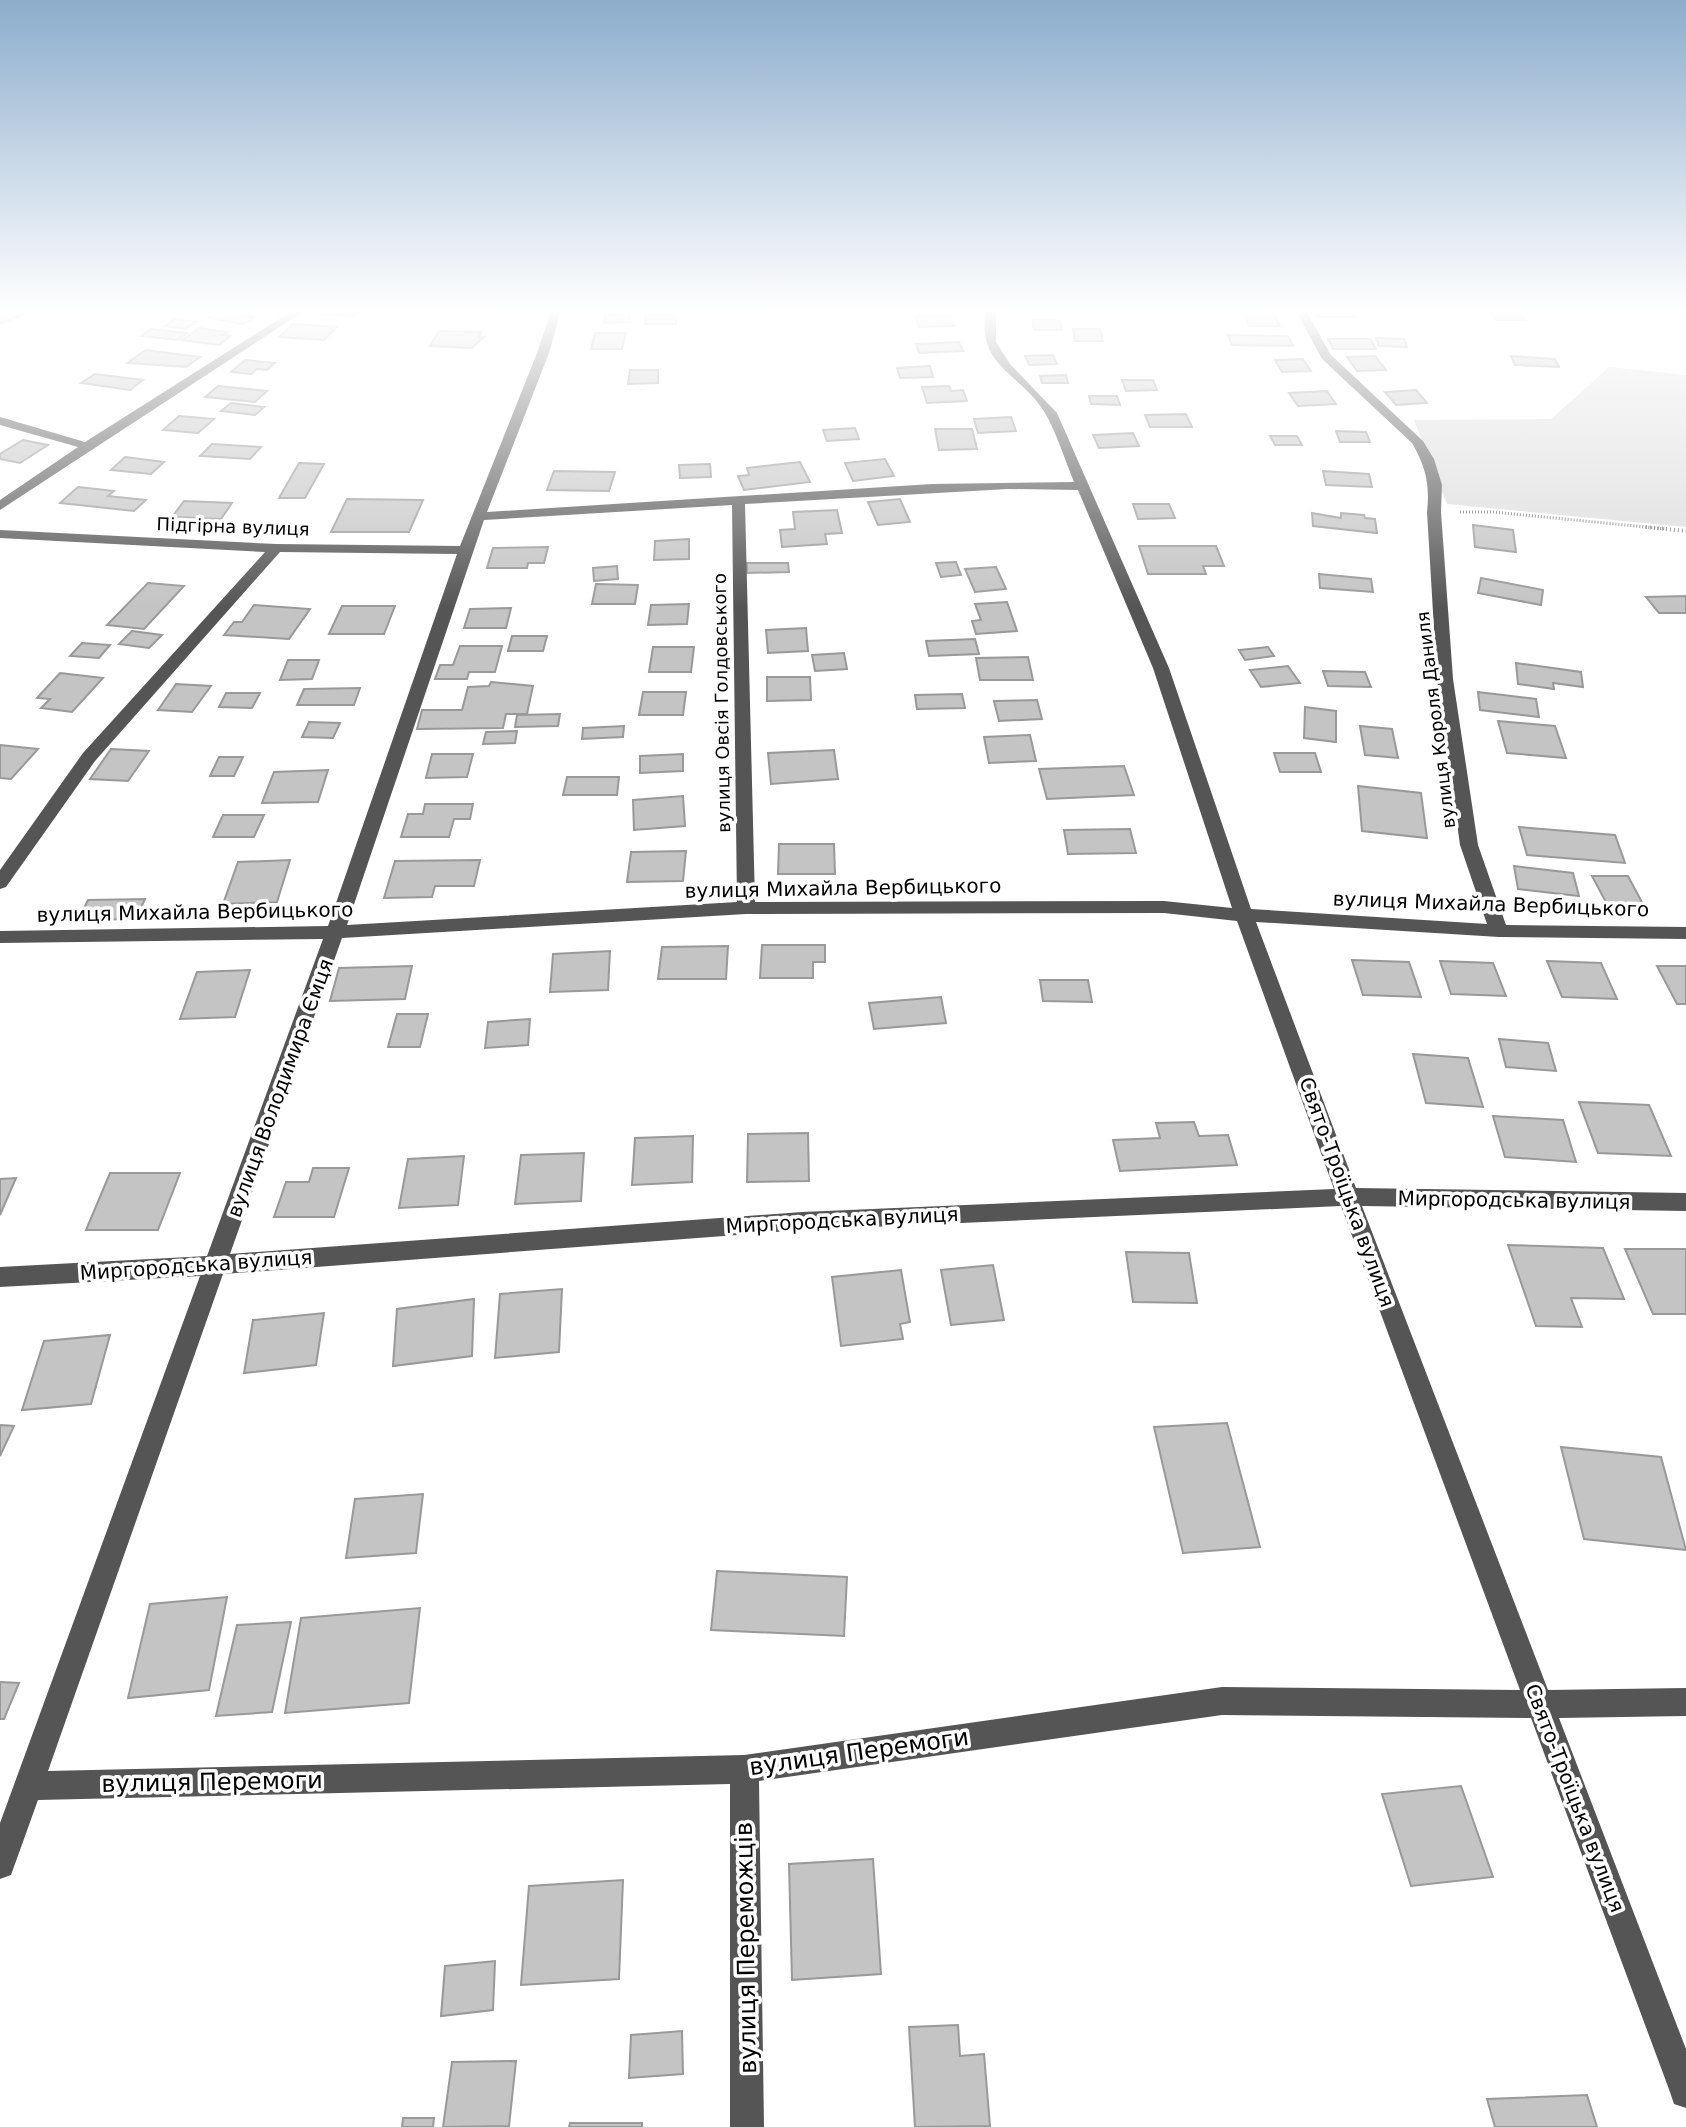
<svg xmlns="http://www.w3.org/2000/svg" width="1686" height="2127" font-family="'DejaVu Sans',sans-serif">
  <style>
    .green { fill: #dcdcdc }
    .building { fill: #c4c4c4; stroke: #999; stroke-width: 2 }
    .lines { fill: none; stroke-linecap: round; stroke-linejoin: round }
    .path-far1 { stroke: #777; stroke-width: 3; stroke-dasharray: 1 2; stroke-linecap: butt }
    .path { stroke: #777; stroke-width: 4; stroke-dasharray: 1 3; stroke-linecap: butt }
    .minor { fill: #555; fill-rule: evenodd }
    .labels { text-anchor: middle; stroke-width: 7; stroke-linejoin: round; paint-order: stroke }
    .far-street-label { font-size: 18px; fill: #000; stroke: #fff }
    .street-label { font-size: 20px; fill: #000; stroke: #fff }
    .near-street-label { font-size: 24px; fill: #000; stroke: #fff }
  </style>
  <rect width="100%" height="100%" fill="#fff"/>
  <!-- green -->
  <path class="green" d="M1609 367 1686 375V527L1447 504 1414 420 1551 419Z"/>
  <!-- building -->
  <path class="building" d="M0 311H23L29 312 0 324Z
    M222 311 255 317 243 324 210 318Z
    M325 311H360L354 316 321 314Z
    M1314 311H1352L1355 317H1317Z
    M1491 311H1518L1525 320H1496Z
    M1244 313 1274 314 1280 326H1249Z
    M630 314V322L604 323 605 315Z
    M646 314H677L676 324H645Z
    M950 315 954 326 919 327 915 316Z
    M175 319 196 322 186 329 165 326Z
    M1032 320H1060L1062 330H1034Z
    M293 324 337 327 324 340 279 337Z
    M199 328 227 332 222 335 231 336 219 345 182 340Z
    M151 329 187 333 178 340 141 336Z
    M1073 329H1100L1103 341H1075Z
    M439 331 481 332 479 337H484L472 348 430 346Z
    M595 333H626L622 349H591Z
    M1228 335 1288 336 1293 346 1232 345Z
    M1376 338 1404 339 1407 347 1379 346Z
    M1328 339H1370L1376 349H1333Z
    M959 342 963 351 919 353 916 344Z
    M146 350 200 357 186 367 127 363Z
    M1053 355 1057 364 1029 365 1025 356Z
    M1375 356 1386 370 1357 371 1347 357Z
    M1511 356 1555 359 1559 367 1515 365Z
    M1303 359 1311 371 1282 372 1275 360Z
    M245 360 275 363 267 370 257 369 251 374 231 372Z
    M930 366 933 377 900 378 897 368Z
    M630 370H658V383L628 384Z
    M95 374 143 380 130 390 81 383Z
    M1066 375 1068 383H1042L1040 376Z
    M1122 380H1153L1157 390 1126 391Z
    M218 386 267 391 255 402 205 397Z
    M949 386 951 391 963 390 967 401 927 403 922 387Z
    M1416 390 1427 403 1396 405 1385 392Z
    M1327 391 1336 404 1298 406 1289 393Z
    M1089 396H1117L1120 405 1091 404Z
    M231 403 264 407 255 415 221 411Z
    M1186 414 1192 427H1150L1145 415Z
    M179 416 214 419 198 433 163 430Z
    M1011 417 1016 431 978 433 974 419Z
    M855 428 859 439 827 441 823 430Z
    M935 429H972L977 449 939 450Z
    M1336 431 1366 432 1370 442H1340Z
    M1133 433 1139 446 1099 448 1093 435Z
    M1270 436H1297L1302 445H1275Z
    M23 440 48 445 20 463 0 459V454Z
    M212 444 261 447 250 459 200 456Z
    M125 457 164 462 151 474 111 470Z
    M885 459 894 476 853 481 845 463Z
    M800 462 810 482 744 490 738 476 749 475 747 468Z
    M299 463 324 464 305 498H279Z
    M710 464 711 477 680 478 679 465Z
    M554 471 615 472 609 491 547 490Z
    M1323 471 1369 474 1372 487 1326 485Z
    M78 487 114 491 108 496 146 500 134 511 60 503Z
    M347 499 423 500 409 532H331Z
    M900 499 910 522 878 525 868 502Z
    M184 501 232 503 221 519 172 517Z
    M1133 504H1169L1175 518 1138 519Z
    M837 510 842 533 825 534 827 544 782 547 780 530 795 529 793 512Z
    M1312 513 1341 518V513L1364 515 1365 518 1375 519 1377 533 1313 526Z
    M1473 525 1513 530 1516 552 1475 547Z
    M689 539V559L654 560 655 541Z
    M1139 546H1216L1224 566H1203L1206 574H1148Z
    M548 547 544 563H528L527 568H487L493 548Z
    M956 562 961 575 941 577 936 563Z
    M747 563H788L789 572 747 573Z
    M617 566 618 579 594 581 593 568Z
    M996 567 1006 589 975 592 965 569Z
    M1319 574 1371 579 1373 592 1320 588Z
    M1481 578 1543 590 1541 605 1478 593Z
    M148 583 184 586 144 629 107 625Z
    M596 584 638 585 635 604H592Z
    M1686 596V613H1659L1646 597Z
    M1007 602 1017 631 976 634 972 621 981 620 975 604Z
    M689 604 687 624 648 625 651 605Z
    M254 605 310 609 289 639 224 635 234 622H242Z
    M342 606H395L384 634H329Z
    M511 608 506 628H464L470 609Z
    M806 628 808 651 768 653 766 630Z
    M132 631 162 635 149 648 119 644Z
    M512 636H547L543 651H508Z
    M975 639 979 654 929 656 926 641Z
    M82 643 110 645 99 658 70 656Z
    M460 646H502L495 672H469L467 679H435L440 665H453Z
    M653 647H694L691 672H649Z
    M1268 647 1274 656 1245 660 1239 650Z
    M844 653 847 669 815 671 812 655Z
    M1028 657 1033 680H980L976 658Z
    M288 660H319L312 679 280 680Z
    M1516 663 1581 672 1583 687 1553 683 1554 689 1518 684Z
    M1288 666 1300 683 1261 687 1250 670Z
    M1323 671 1365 672 1371 687 1328 686Z
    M60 673 103 678 72 712 41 708 50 699 37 698Z
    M767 677H810L811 700 767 701Z
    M491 682 533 686 527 714H506L503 728 417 729 422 710H462L468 687 489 686Z
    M176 684 211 686 192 712 158 710Z
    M360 688 354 705H297L304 689Z
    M643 692H686L683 715H639Z
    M1478 692 1536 699 1539 717 1480 710Z
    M226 693H260L252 708 219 707Z
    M962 694 965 708 917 709 915 695Z
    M1037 700 1042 719 999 721 994 701Z
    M1305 707 1336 711V742L1304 738Z
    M560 714 558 726 515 727 517 715Z
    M1498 721 1555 726 1566 758 1507 753Z
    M309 722 340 723 333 738 302 737Z
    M624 726 623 737 582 739 583 728Z
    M1360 726 1392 729 1398 758 1365 755Z
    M517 731 515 743 483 744 486 732Z
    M1030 735 1036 761 989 763 984 737Z
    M0 745 38 749 11 779 0 778Z
    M111 749 149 751 128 781 90 779Z
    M834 750 838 779 771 784 768 753Z
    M1274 753H1315L1321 772H1280Z
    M432 754H473L467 777 426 778Z
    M683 754V771L640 773V756Z
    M219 757H243L234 776H210Z
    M1124 766 1134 795 1047 799 1039 769Z
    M328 770 318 802 262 803 274 772Z
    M567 777H619L617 795H563Z
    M1358 786 1421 793 1427 838 1362 831Z
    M683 796 685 826 634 830 633 800Z
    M425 804H473L470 819H454L449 837H401L408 814H423Z
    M223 815H264L254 837H213Z
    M1519 827 1615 835 1625 863 1527 855Z
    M1130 829 1136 853 1068 854 1064 830Z
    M779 844H834L835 874H778Z
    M686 851 683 881 627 882 631 852Z
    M290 860 277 902 223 904 238 862Z
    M480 860 474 886H435L432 897 384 898 395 861Z
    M1514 866 1573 873 1579 896 1518 889Z
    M1592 876H1628L1644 906H1608Z
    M145 899 136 919 78 920 88 900Z
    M762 945H825V962H813V978H760Z
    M728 946 726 979H658L662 947Z
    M610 951 608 990 550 992 553 954Z
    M1352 960 1409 962 1421 997 1363 995Z
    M1440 961 1493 963 1506 996 1451 994Z
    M1547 961 1601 963 1617 999 1562 997Z
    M412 966 405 999 330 1001 339 968Z
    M1657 966H1686V1004H1677Z
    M250 970 235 1017 180 1019 197 972Z
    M1040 980H1088L1092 1002 1043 1001Z
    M941 997 946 1023 874 1029 869 1003Z
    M397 1014H428L420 1047H388Z
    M530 1019 528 1045 485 1048 488 1022Z
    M1499 1039 1548 1043 1556 1071 1506 1067Z
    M1413 1054 1468 1058 1483 1107 1426 1103Z
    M1579 1102 1649 1105 1671 1156 1598 1153Z
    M1493 1116 1563 1120 1576 1162 1505 1157Z
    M1194 1122 1199 1136 1228 1135 1237 1165 1120 1171 1113 1140 1160 1138 1156 1123Z
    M808 1133 809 1181 747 1182 748 1134Z
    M693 1136 692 1182 632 1185 635 1138Z
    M584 1153 581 1201 515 1204 521 1155Z
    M464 1156 458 1205 399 1208 408 1159Z
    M313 1168H349L334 1217H274L286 1182H309Z
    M110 1173H180L158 1230H86Z
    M16 1178 0 1215V1179Z
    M1508 1245 1603 1248 1624 1299 1571 1298 1582 1327 1536 1326Z
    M1625 1249H1686V1314H1653Z
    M1126 1252 1189 1253 1197 1303 1133 1302Z
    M993 1265 1004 1320 951 1325 941 1270Z
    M901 1270 910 1322 900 1324 903 1339 841 1346 832 1277Z
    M562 1289 559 1352 495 1358 500 1294Z
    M474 1299 472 1356 393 1366 397 1309Z
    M324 1313 316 1365 244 1373 253 1320Z
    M110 1335 91 1404 22 1410 44 1341Z
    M1227 1423 1260 1547 1183 1553 1154 1427Z
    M0 1425 14 1426 0 1456Z
    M1561 1447 1661 1457 1686 1550 1584 1539Z
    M423 1494 416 1553 346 1558 355 1499Z
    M717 1571 847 1577 844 1636 711 1630Z
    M227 1597 209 1690 128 1698 150 1604Z
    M420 1608 409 1703 285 1713 301 1618Z
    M291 1622 272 1712 216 1716 237 1625Z
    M0 1682 19 1683 4 1719H0Z
    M1461 1786 1493 1877 1411 1886 1382 1794Z
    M873 1859 881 1974 792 1980 789 1864Z
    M623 1880 619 1979 521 1985 529 1886Z
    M495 1961 493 2010 441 2016 445 1966Z
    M958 2025 960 2056 984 2054 990 2126 915 2127 909 2027Z
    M682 2031 683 2074 629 2078 631 2035Z
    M516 2061 509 2126 443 2127 452 2062Z
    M1587 2095 1597 2127H1495L1487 2099Z
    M403 2118H434L433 2127H402Z
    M570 2123H642V2127H569Z"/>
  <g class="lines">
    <!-- path-far1 -->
    <path class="path-far1" d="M1460 512H1493L1666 529"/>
    <!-- path -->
    <path class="path" d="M1646 527 1686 531"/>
    <!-- minor -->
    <path class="minor" d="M292 311H304L0 510V500L78 447 0 425V417L85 442Z
      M551 311H561L549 353 487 512 932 484 1074 482C1065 460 1057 434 1045 413 1021 373 976 367 986 311H996V342L1010 364 1057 413 1169 668 1251 909 1487 924 1460 845 1437 679 1427 512C1430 485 1426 467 1412 443L1322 359 1296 311H1306L1331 355 1423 441 1434 459 1442 485 1441 512 1453 679 1478 845 1506 925 1686 927V939L1499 937 1256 922 1356 1188 1686 1193V1211L1362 1206 1548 1690 1686 1688V1716L1559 1718 1686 2049V2108L1674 2104 1670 2092 1531 1718 1222 1715 759 1781 764 2127H730V1784L38 1800 11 1875 0 1879V1823L200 1276 0 1287V1267L207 1256 323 939 0 943V931L328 926 457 554 280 552 95 761 6 887 0 889V870L83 753 265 552 0 538V530L276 544 460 546 537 353ZM1008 489 1078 490 1153 668 1232 908 1164 901 755 902 745 504ZM732 505 737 902 347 925 484 520ZM1164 913 1237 921 1334 1189 802 1212 230 1254 342 938 746 914ZM1341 1206 1520 1690 1222 1687 744 1755 48 1771 223 1274 802 1230Z"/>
  </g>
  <!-- sky -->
  <linearGradient id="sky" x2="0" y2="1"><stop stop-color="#8cadcc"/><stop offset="0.51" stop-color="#fff"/><stop offset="1" stop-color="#fff" stop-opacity="0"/></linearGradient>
  <rect width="1686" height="608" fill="url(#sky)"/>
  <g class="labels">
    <!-- far-street labels -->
    <g class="far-street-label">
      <text transform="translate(233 527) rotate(2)" y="6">Підгірна вулиця</text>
      <text transform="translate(722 703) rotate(-91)" y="6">вулиця Овсія Голдовського</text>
      <text transform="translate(1436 720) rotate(-97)" y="6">вулиця Короля Даниля</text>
    </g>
    <!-- street labels -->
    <g class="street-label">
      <text transform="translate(843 888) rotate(-1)" y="7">вулиця Михайла Вербицького</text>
      <text transform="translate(1491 904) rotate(2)" y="7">вулиця Михайла Вербицького</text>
      <text transform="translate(195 912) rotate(-1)" y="7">вулиця Михайла Вербицького</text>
      <text transform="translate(280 1088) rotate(-70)" y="7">вулиця Володимира Ємця</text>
      <text transform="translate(1347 1192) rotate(70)" y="7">Свято-Троїцька вулиця</text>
      <text transform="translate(1514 1200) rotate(1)" y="7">Миргородська вулиця</text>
      <text transform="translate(842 1220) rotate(-3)" y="7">Миргородська вулиця</text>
      <text transform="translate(196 1265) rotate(-4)" y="7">Миргородська вулиця</text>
      <text transform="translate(1575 1798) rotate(69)" y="7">Свято-Троїцька вулиця</text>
    </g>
    <!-- near-street labels -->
    <g class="near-street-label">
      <text transform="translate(859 1752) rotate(-8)" y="8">вулиця Перемоги</text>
      <text transform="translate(212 1782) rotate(-1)" y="8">вулиця Перемоги</text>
      <text transform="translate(746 1948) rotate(-91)" y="8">вулиця Переможців</text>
    </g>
  </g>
</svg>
